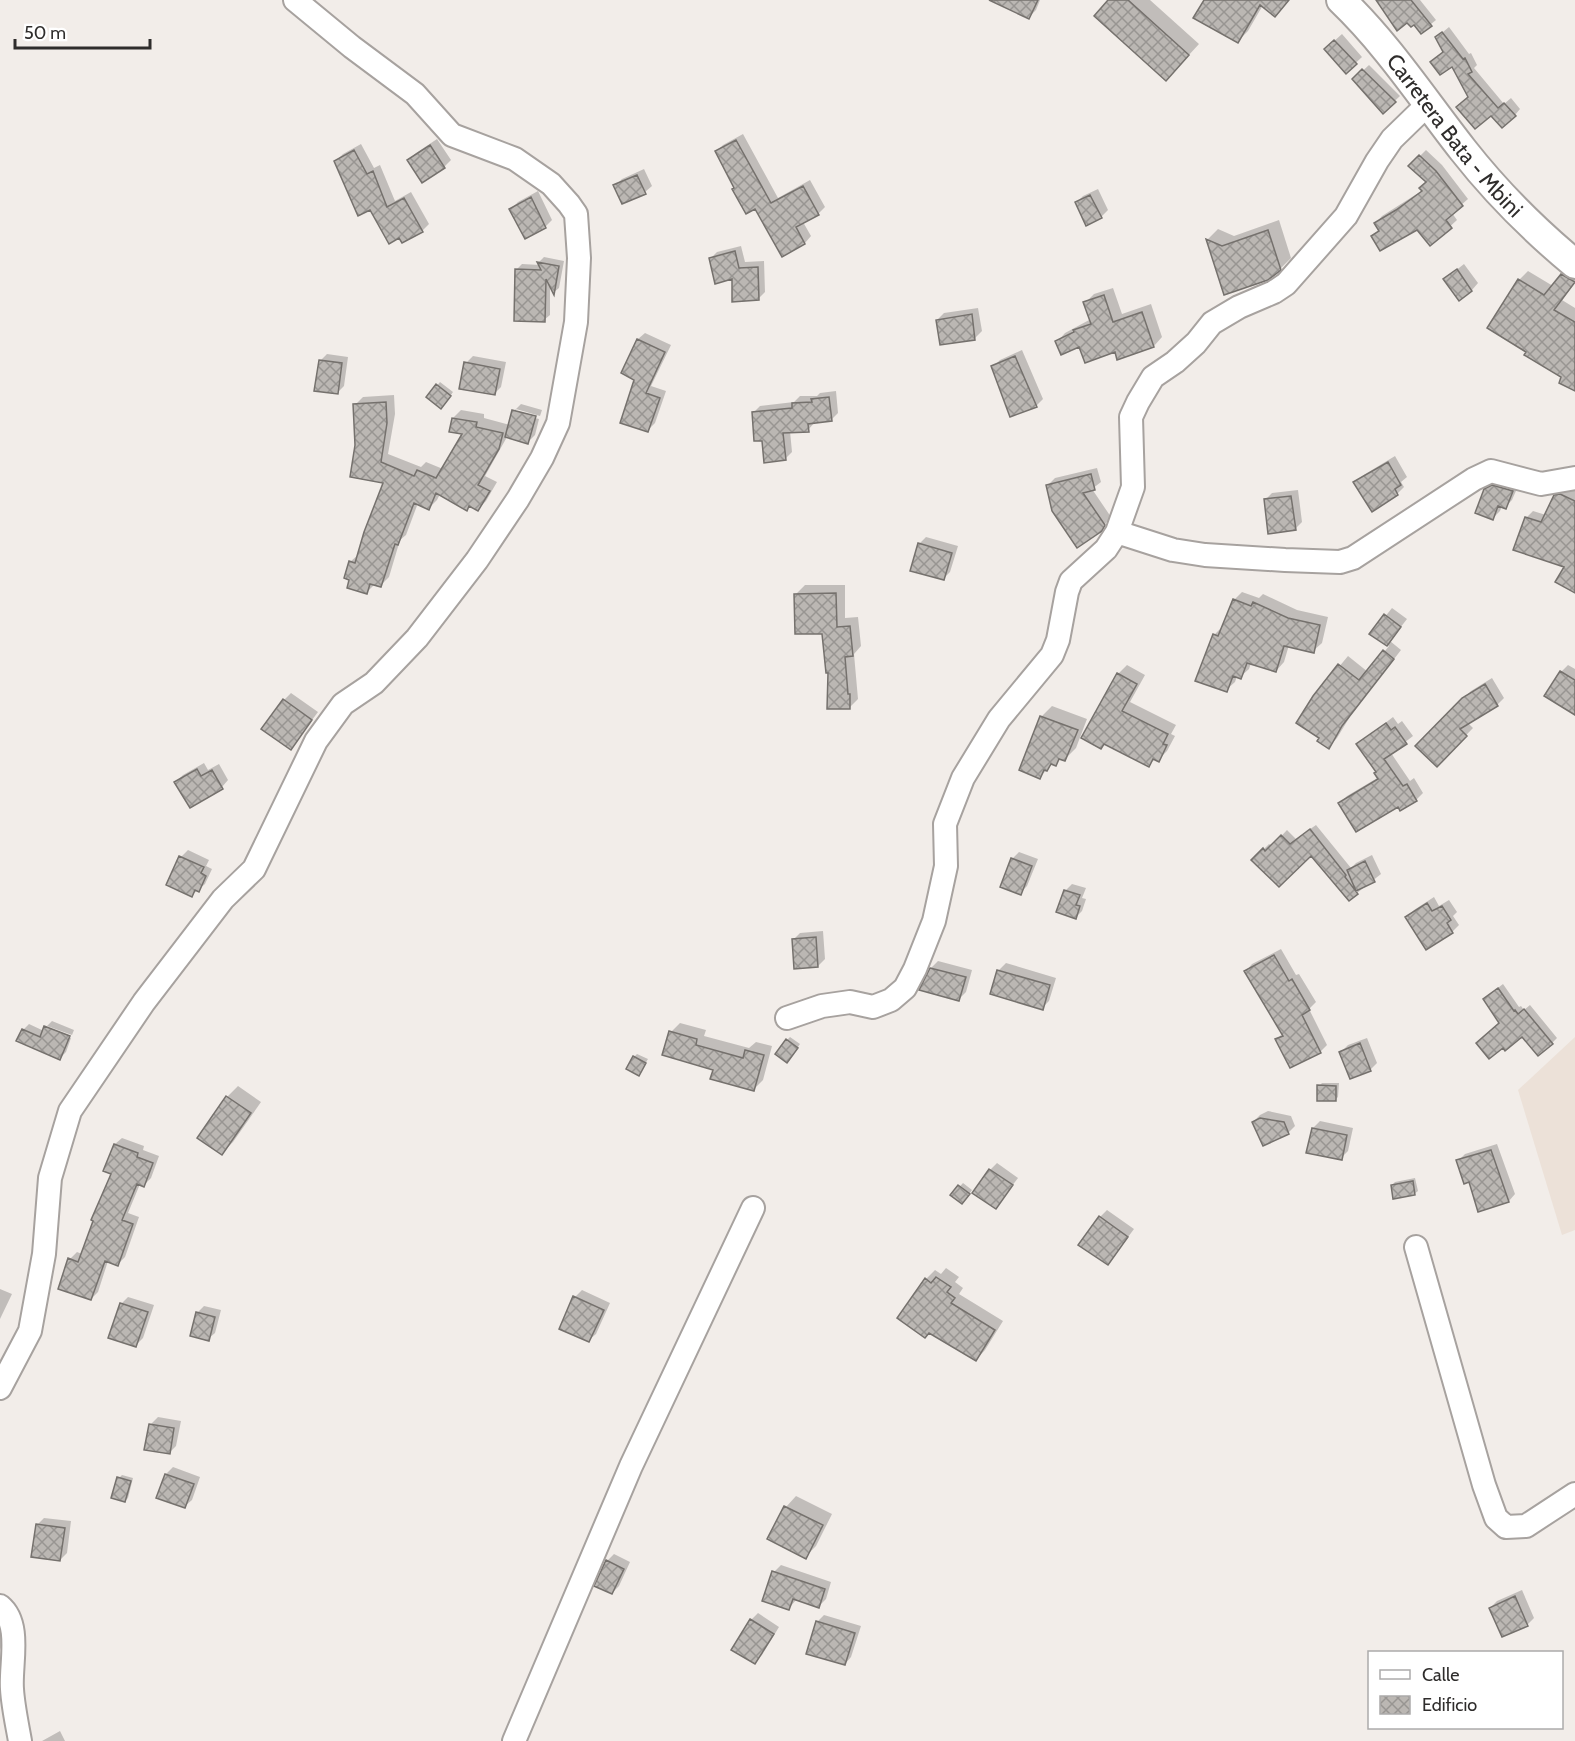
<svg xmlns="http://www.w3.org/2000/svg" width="1575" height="1741" font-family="Cabin,sans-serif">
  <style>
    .built { fill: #ece1d8 }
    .shadow { fill: #0003 }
    .building { fill: url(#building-cross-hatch); stroke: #75716d; stroke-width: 1.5 }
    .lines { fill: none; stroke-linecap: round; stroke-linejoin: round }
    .minor-casing { stroke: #a7a29f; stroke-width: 26 }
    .major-casing { stroke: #a7a29f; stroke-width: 32 }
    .minor { stroke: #fff; stroke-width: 22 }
    .major { stroke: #fff; stroke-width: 28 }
    .labels { text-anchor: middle; stroke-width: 4.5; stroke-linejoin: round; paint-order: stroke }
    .street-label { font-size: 22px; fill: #2f2d2c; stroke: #fff }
  </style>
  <defs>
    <pattern id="building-cross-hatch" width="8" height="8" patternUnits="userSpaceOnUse" patternTransform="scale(1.5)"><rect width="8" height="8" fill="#bbb7b3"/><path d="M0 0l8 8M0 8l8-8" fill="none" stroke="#989592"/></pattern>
  </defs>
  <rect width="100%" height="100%" fill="#f2ede9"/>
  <!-- built -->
  <path class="built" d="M1575 1037V1230L1562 1235 1518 1090Z"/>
  <!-- shadow -->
  <path class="shadow" d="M994 0H1040L1036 10 1029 17Z
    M1110 0H1150L1199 44 1177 68Z
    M1205 0H1289L1275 15 1263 5 1248 31 1238 41Z
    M1379 0H1420L1436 20 1421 32 1411 18Z
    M1449 27 1469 54 1471 53 1477 65 1474 68 1504 104 1511 98 1520 109 1515 115 1491 113 1470 96 1437 37Z
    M1342 34 1362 57 1346 72 1332 43Z
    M1369 65 1400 96 1383 112 1354 79Z
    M743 134 778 198 810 180 825 207 818 214 803 222 811 236 805 243 782 255 756 207 736 187 716 152 723 145Z
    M437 139 451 160 444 167 409 160 416 153Z
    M361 144 374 168 380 165 395 201 411 192 429 224 422 231 371 209 336 161 343 154Z
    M1426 150 1442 165 1468 199 1452 213 1457 220 1431 244 1417 228 1373 236 1380 230 1376 223 1382 216 1423 190 1427 182 1410 166Z
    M644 169 652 186 645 192 615 186 622 179Z
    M1098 189 1108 210 1101 217 1076 203 1083 196Z
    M538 191 552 220 545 227 511 209 518 202Z
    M1279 220 1291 258 1280 269 1225 293 1208 239 1218 229 1234 236Z
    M741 246 745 262 764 261 765 292 758 299 710 259 717 252Z
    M544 257 564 261 559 288 554 292 550 285V315L544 320 517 269 522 264 540 265 539 262Z
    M1464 264 1478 283 1472 290 1445 279Z
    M1572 266 1575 268V283L1562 300 1575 308V389L1563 377 1519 280 1528 271 1553 286Z
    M1113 288 1122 314 1151 304 1162 337 1154 346 1116 350 1057 342 1065 333 1091 319 1085 303 1094 294Z
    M978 308 982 331 975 338 937 320 944 313Z
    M645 333 671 345 651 386 666 391 655 423 648 430 636 379 623 372 638 339Z
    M1022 350 1043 399 1036 406 993 367 1000 360Z
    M327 354 348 357 344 386 337 393 320 361Z
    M473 356 506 362 501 387 494 394 466 363Z
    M440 382 453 392 444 405 428 397Z
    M836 391 838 413 831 420 815 422 808 430 790 431 792 452 785 459 763 439 753 413 760 406 794 402 800 396H817L820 393Z
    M394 395 395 414 388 454 421 467 426 462 443 469 465 433 453 418 461 410 484 414V418L510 425 514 411 521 404 542 410 540 416 516 409V413L539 419 535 435 528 442 507 437 485 476 497 482 486 501 478 509 471 505 466 509 440 494 437 500 429 508 418 503 406 535 400 540 389 577 380 586 375 584 367 592 350 562 359 554 385 482 357 445 355 405 363 397Z
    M1395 456 1407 477 1401 482 1404 487 1397 494 1355 482 1362 476Z
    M1097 468 1101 482 1092 489 1111 517 1101 529 1048 485 1055 478Z
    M1493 482 1519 484 1512 500 1505 507 1502 506 1500 511 1493 518 1486 490Z
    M1568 488 1575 491V592L1566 566 1526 518 1533 511 1546 515 1555 496 1562 489Z
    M1298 490 1302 522 1295 529 1265 500 1272 493Z
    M926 537 958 546 950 572 943 579 919 544Z
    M805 585H845V618L858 617 861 646 854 654 858 699 849 708 829 672 824 632 796 594Z
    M1242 592 1259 598 1263 594 1297 610 1328 617 1322 643 1313 651 1289 645 1284 662 1276 671 1251 663 1249 669 1240 677 1237 676 1235 682 1226 690 1214 635 1223 626 1234 600Z
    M1392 608 1407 619 1390 641 1401 650 1351 715 1337 738 1329 747 1321 738 1314 697 1348 656 1368 672 1389 646 1372 633Z
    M1127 665 1145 675 1130 702 1176 725 1171 734 1175 736 1167 751 1158 760 1155 759 1149 765 1105 743 1100 748 1118 674Z
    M1568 665 1575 669V709L1561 672Z
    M1492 678 1504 698 1497 705 1468 723 1473 728 1437 765 1418 746 1471 691Z
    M291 693 318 712 291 748 284 700Z
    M1052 706 1087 719 1076 748 1065 759 1062 758 1055 764 1053 763 1040 777 1021 770 1042 716Z
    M1393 717 1398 724 1402 721 1413 736 1391 753 1410 781 1414 778 1423 793 1416 800 1399 804 1340 803 1347 796 1379 777 1378 772 1358 744Z
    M204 763 208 770 219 764 228 780 222 787 176 782 183 775Z
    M1316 825 1351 868 1356 863 1372 855 1381 874 1357 893 1311 854 1253 860 1269 844 1272 846 1287 830 1296 839Z
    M188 850 209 860 206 866 212 869 205 884 192 895 168 884 181 857Z
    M1019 852 1038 859 1027 886 1020 893 1012 859Z
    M1072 884 1086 888 1082 898 1086 899 1082 911 1075 918 1065 891Z
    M1434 897 1439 906 1449 900 1457 912 1453 916 1459 925 1452 932 1407 917 1414 910Z
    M823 931 825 959 818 966 793 940 800 933Z
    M1281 949 1296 975 1299 974 1316 1002 1309 1009 1327 1045 1320 1052 1277 1039 1283 1033 1246 971 1252 964Z
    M938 961 972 970 966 992 959 999 931 968Z
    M1006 963 1056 978 1049 1001 1042 1008 992 993 999 970Z
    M1503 984 1519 1007 1521 1006 1524 1010 1530 1005 1557 1038 1552 1043 1522 1035 1501 1023 1490 994Z
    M52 1021 74 1030 72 1035 47 1026Z
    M680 1023 706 1030 704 1036 749 1048 756 1042 772 1046 763 1080 754 1089 714 1069 671 1032Z
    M29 1024 44 1031 47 1026V1029L71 1038 66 1052 60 1058 23 1030Z
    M790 1037 800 1044 790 1058 787 1040Z
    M1367 1038 1377 1063 1370 1070 1341 1052 1348 1045Z
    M637 1054 648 1059 639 1074 634 1057Z
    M1322 1083H1339L1338 1097 1335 1100 1319 1086Z
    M238 1086 261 1102 233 1142 222 1153 227 1097Z
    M1268 1111 1291 1116 1295 1126 1288 1133 1253 1122 1260 1115Z
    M1320 1121 1353 1128 1348 1151 1341 1158 1313 1128Z
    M122 1138 144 1146 143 1150 159 1156 151 1178 144 1185 140 1184 128 1213 139 1217 125 1257 118 1264 108 1261 98 1292 91 1299 70 1259 77 1252 82 1254 113 1173 115 1144Z
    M1497 1144 1515 1194 1509 1201 1470 1181 1458 1161 1465 1154Z
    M997 1163 1018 1178 996 1207 990 1170Z
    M1415 1178 1418 1191 1414 1194 1392 1185 1395 1182Z
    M963 1183 972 1190 965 1200 952 1195Z
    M1107 1210 1134 1229 1108 1264 1100 1217Z
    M946 1268 959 1277 955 1282 963 1288 959 1294 1003 1321 985 1350 976 1360 926 1279 935 1270 941 1274Z
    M0 1289 12 1294 0 1319Z
    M582 1290 610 1303 596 1334 589 1340 575 1297Z
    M128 1297 154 1305 143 1338 136 1345 121 1304Z
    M204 1306 221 1310 215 1333 208 1339 197 1313Z
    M158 1417 181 1421 176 1446 169 1453 151 1424Z
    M173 1467 200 1477 192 1500 185 1506 166 1474Z
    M122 1475 133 1478 128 1498 125 1501 119 1478Z
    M796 1496 832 1514 816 1546 805 1557 786 1507Z
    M44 1518 71 1521 67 1553 60 1560 37 1525Z
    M614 1554 630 1562 619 1586 612 1593 607 1561Z
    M781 1565 831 1582 826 1599 819 1606 797 1599 789 1608 774 1572Z
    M1522 1590 1534 1618 1527 1625 1490 1608 1497 1601Z
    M758 1613 779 1627 762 1655 755 1662 751 1620Z
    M824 1615 861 1626 851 1657 845 1664 817 1622Z
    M0 1625 8 1628 0 1650Z
    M60 1731 65 1741H42Z"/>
  <!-- building -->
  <path class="building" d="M989 0H1038L1029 19Z
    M1108 0H1128L1189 55 1166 81 1094 16Z
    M1204 0H1289L1275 17 1260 5 1238 43 1193 18Z
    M1376 0H1411L1432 26 1421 34 1414 25 1411 27 1407 23 1397 31Z
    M1442 32 1463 59 1465 58 1472 72 1468 74 1498 108 1504 103 1516 116 1502 128 1491 116 1475 129 1456 107 1468 97 1452 67 1440 75 1430 62 1443 52 1435 37Z
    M1334 40 1357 64 1346 74 1324 49Z
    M1362 69 1396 102 1383 114 1352 79Z
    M736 140 771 203 803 186 819 215 796 227 805 244 782 257 755 209 746 214 732 189 734 188 715 151Z
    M430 145 445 168 422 183 407 160Z
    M354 150 367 174 373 171 387 207 404 198 423 232 402 243 399 238 389 244 370 210 358 216 334 161Z
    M1419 155 1436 171 1463 206 1446 220 1452 228 1430 246 1417 230 1380 251 1371 236 1379 231 1374 223 1396 210 1422 191 1419 188 1426 182 1408 166Z
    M637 175 646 194 622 204 613 185Z
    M1090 195 1102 218 1086 226 1075 202Z
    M531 197 546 228 525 239 509 209Z
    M1268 230 1281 270 1268 280 1224 295 1206 239 1222 246Z
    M735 251 739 268 758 267 759 300 732 302V279L715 284 709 258Z
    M537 262 559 266 554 295 546 279 545 322 514 321 515 269 541 270Z
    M1457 269 1472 291 1459 301 1443 279Z
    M1561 274 1575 282 1554 310 1575 322V391L1559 383 1561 377 1524 355 1526 352 1487 328 1518 279 1544 295Z
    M1104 295 1113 322 1142 312 1154 347 1117 360 1115 352 1085 363 1079 347 1061 355 1055 341 1074 332 1073 330 1091 324 1083 302Z
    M972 314 975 340 940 345 936 320Z
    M637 339 665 352 646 393 660 398 648 432 620 423 634 380 621 373Z
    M1015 356 1037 407 1010 417 991 366Z
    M319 360 342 363 338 394 314 391Z
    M464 362 500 369 495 395 459 389Z
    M436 384 451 396 441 409 426 397Z
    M829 397 832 421 808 424 809 432 783 433 786 460 764 463 762 441H754L752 412 792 408V403L812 402 811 399Z
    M386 402 387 423 381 462 414 476 417 470 436 478 462 434 449 432 452 418 477 422 476 427 503 433 499 449 478 485 490 491 478 511 469 506 467 511 436 493 429 510 414 503 398 545 395 544 381 587 370 584 367 594 347 588 349 580 344 578 349 561 355 563 364 532 383 483 350 477 355 445 353 404Z
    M512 410 536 416 528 444 505 437Z
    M1388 462 1401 485 1395 489 1398 495 1372 512 1353 482Z
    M1091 474 1095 490 1083 493 1105 525 1102 531 1077 548 1052 511 1046 485Z
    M1492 485 1513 491 1506 509 1498 506 1493 520 1475 513 1484 489Z
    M1560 494 1575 501V593L1555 582 1564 567 1513 550 1525 517 1541 522 1554 495Z
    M1291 496 1296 530 1268 534 1264 499Z
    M918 543 952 553 944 580 910 571Z
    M836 593 837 627 850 626 853 656 845 657 848 694H850V709H827L828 673H826L822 634H795L794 594Z
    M1233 599 1251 606 1253 602 1288 618 1320 625 1314 653 1284 646 1276 672 1247 663 1241 679 1233 676 1227 692 1195 681 1213 634 1218 636Z
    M1384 614 1401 627 1387 646 1369 634Z
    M1383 650 1394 659 1342 726 1329 749 1317 741 1319 738 1296 723 1313 696 1338 664 1359 680Z
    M1560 671 1575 680V715L1544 696Z
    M1117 673 1137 684 1122 711 1168 734 1163 744 1167 745 1159 762 1153 759 1149 767 1104 744 1101 749 1081 738Z
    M1485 684 1498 706 1460 729 1467 736 1437 767 1415 746 1462 698Z
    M283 699 312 720 291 750 261 729Z
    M1040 716 1078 730 1065 761 1059 759 1056 766 1051 764 1047 771 1044 770 1040 779 1019 770Z
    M1386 723 1391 730 1395 727 1407 744 1384 759 1403 786 1407 784 1417 801 1400 811 1398 807 1356 832 1338 803 1378 779 1374 773 1376 772 1356 744Z
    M197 769 201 776 212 770 223 789 190 808 174 782Z
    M1310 829 1346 875 1345 877 1358 894 1349 901 1311 856 1279 887 1251 860 1263 848 1265 851 1281 835 1290 844Z
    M179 856 204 867 201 873 206 876 199 892 195 890 192 897 166 885Z
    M1011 858 1032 866 1021 895 1000 887Z
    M1365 861 1375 882 1356 891 1347 870Z
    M1064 890 1080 895 1076 905 1080 906 1076 919 1056 912Z
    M1427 903 1432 911 1442 906 1451 920 1447 923 1453 933 1426 950 1405 917Z
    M816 937 818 967 794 969 792 939Z
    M1274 955 1289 981 1292 979 1310 1010 1302 1015 1321 1053 1290 1068 1275 1039 1283 1036 1244 971Z
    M930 968 966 977 959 1001 919 990Z
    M997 970 1050 985 1043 1010 990 994Z
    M1498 988 1514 1011 1515 1010 1518 1014 1524 1009 1553 1044 1538 1056 1522 1037 1505 1051 1503 1048 1489 1059 1476 1043 1499 1023 1483 999Z
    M44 1026 70 1036 60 1060 16 1041 22 1029 40 1037Z
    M669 1031 697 1039 696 1045 743 1058 745 1050 764 1055 754 1091 710 1079 713 1070 662 1055Z
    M786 1039 798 1048 787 1063 775 1054Z
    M1360 1043 1371 1071 1350 1079 1339 1052Z
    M633 1056 646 1063 639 1076 626 1069Z
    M1317 1085 1336 1086V1101H1317Z
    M226 1096 251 1113 222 1155 197 1138Z
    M1260 1118 1284 1122 1289 1134 1263 1146 1252 1122Z
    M1312 1128 1347 1135 1342 1160 1306 1153Z
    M114 1144 138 1153 137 1157 153 1163 144 1187 137 1184 122 1220 133 1224 118 1266 105 1261 91 1300 58 1289 68 1258 78 1262 93 1221 91 1220 111 1174 103 1171Z
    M1491 1150 1509 1202 1478 1212 1469 1182 1464 1184 1456 1160Z
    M989 1169 1013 1185 996 1209 972 1193Z
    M1413 1181 1415 1195 1393 1199 1391 1185Z
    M958 1185 970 1194 962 1204 950 1195Z
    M1099 1216 1128 1237 1108 1265 1078 1245Z
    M936 1277 951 1287 947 1292 955 1298 951 1303 995 1330 976 1361 929 1333 925 1338 897 1318 925 1278 931 1283Z
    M573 1296 604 1310 589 1342 559 1329Z
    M120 1303 148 1312 136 1347 108 1338Z
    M196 1312 215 1317 209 1341 190 1336Z
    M149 1424 174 1428 170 1454 144 1450Z
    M165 1474 194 1484 185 1508 156 1498Z
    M117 1477 131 1481 125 1502 111 1498Z
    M784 1506 823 1525 806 1559 767 1539Z
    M36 1524 65 1528 60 1561 31 1557Z
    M606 1560 624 1569 612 1594 594 1586Z
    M772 1571 825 1589 819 1608 793 1599 789 1610 762 1601Z
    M1515 1596 1528 1626 1502 1637 1489 1608Z
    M750 1619 774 1634 755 1664 731 1650Z
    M816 1621 855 1633 845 1665 806 1654Z"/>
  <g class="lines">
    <!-- minor casing -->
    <g class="minor-casing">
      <path id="minor" d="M1117 532 1173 550 1205 555 1285 560 1340 562 1353 558 1474 479 1491 471 1541 484 1575 478
        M787 1018 822 1006 850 1002 873 1007 891 1000 905 988 915 969 934 921 946 866 945 824 963 778 999 719 1052 655 1058 640 1067 592 1071 581 1106 549 1117 532 1133 487 1131 417 1138 402 1153 377 1175 362 1196 343 1212 323 1239 307 1274 292 1286 284 1346 216 1377 161 1392 139 1428 104
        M1416 1247 1484 1485 1496 1518 1506 1527 1526 1526 1575 1494
        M0 1388 30 1331 44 1254 50 1178 70 1111 144 1002 223 899 254 869 316 741 343 704 374 683 417 638 477 560 518 499 542 458 558 423 576 322 579 258 576 214 569 204 551 184 515 159 452 135 415 94 352 47 295 0
        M0 1606C22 1624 10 1665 12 1689 13 1706 17 1724 20 1741
        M514 1741 631 1466 753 1208"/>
    </g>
    <!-- major casing -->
    <g class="major-casing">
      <g id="major">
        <path id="s1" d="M1341 0C1388 45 1423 99 1463 150 1496 192 1534 230 1575 264"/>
      </g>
    </g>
    <!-- minor -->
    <use href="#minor" class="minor"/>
    <!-- major -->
    <use href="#major" class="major"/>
  </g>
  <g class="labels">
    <!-- street labels -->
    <g class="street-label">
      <text dy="8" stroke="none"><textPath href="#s1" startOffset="177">Carretera Bata - Mbini</textPath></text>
    </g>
  </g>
  <!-- legend -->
  <rect x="1368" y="1651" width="195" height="78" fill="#ffffff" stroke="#acabab" stroke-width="1.5"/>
  <rect x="1380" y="1670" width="30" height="9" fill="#ffffff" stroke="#acabab" stroke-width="1.5"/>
  <text x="1422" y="1681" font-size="18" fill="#2f2d2c">Calle</text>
  <rect x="1380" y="1696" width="30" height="18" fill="url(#building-cross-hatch)" stroke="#acabab" stroke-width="1.5"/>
  <text x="1422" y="1711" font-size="18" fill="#2f2d2c">Edificio</text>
  <!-- scale -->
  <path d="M15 39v9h135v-9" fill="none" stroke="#2f2d2c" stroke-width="3"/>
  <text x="24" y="39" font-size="18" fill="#2f2d2c" stroke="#ffffff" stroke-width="4.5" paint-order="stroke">50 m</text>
</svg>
